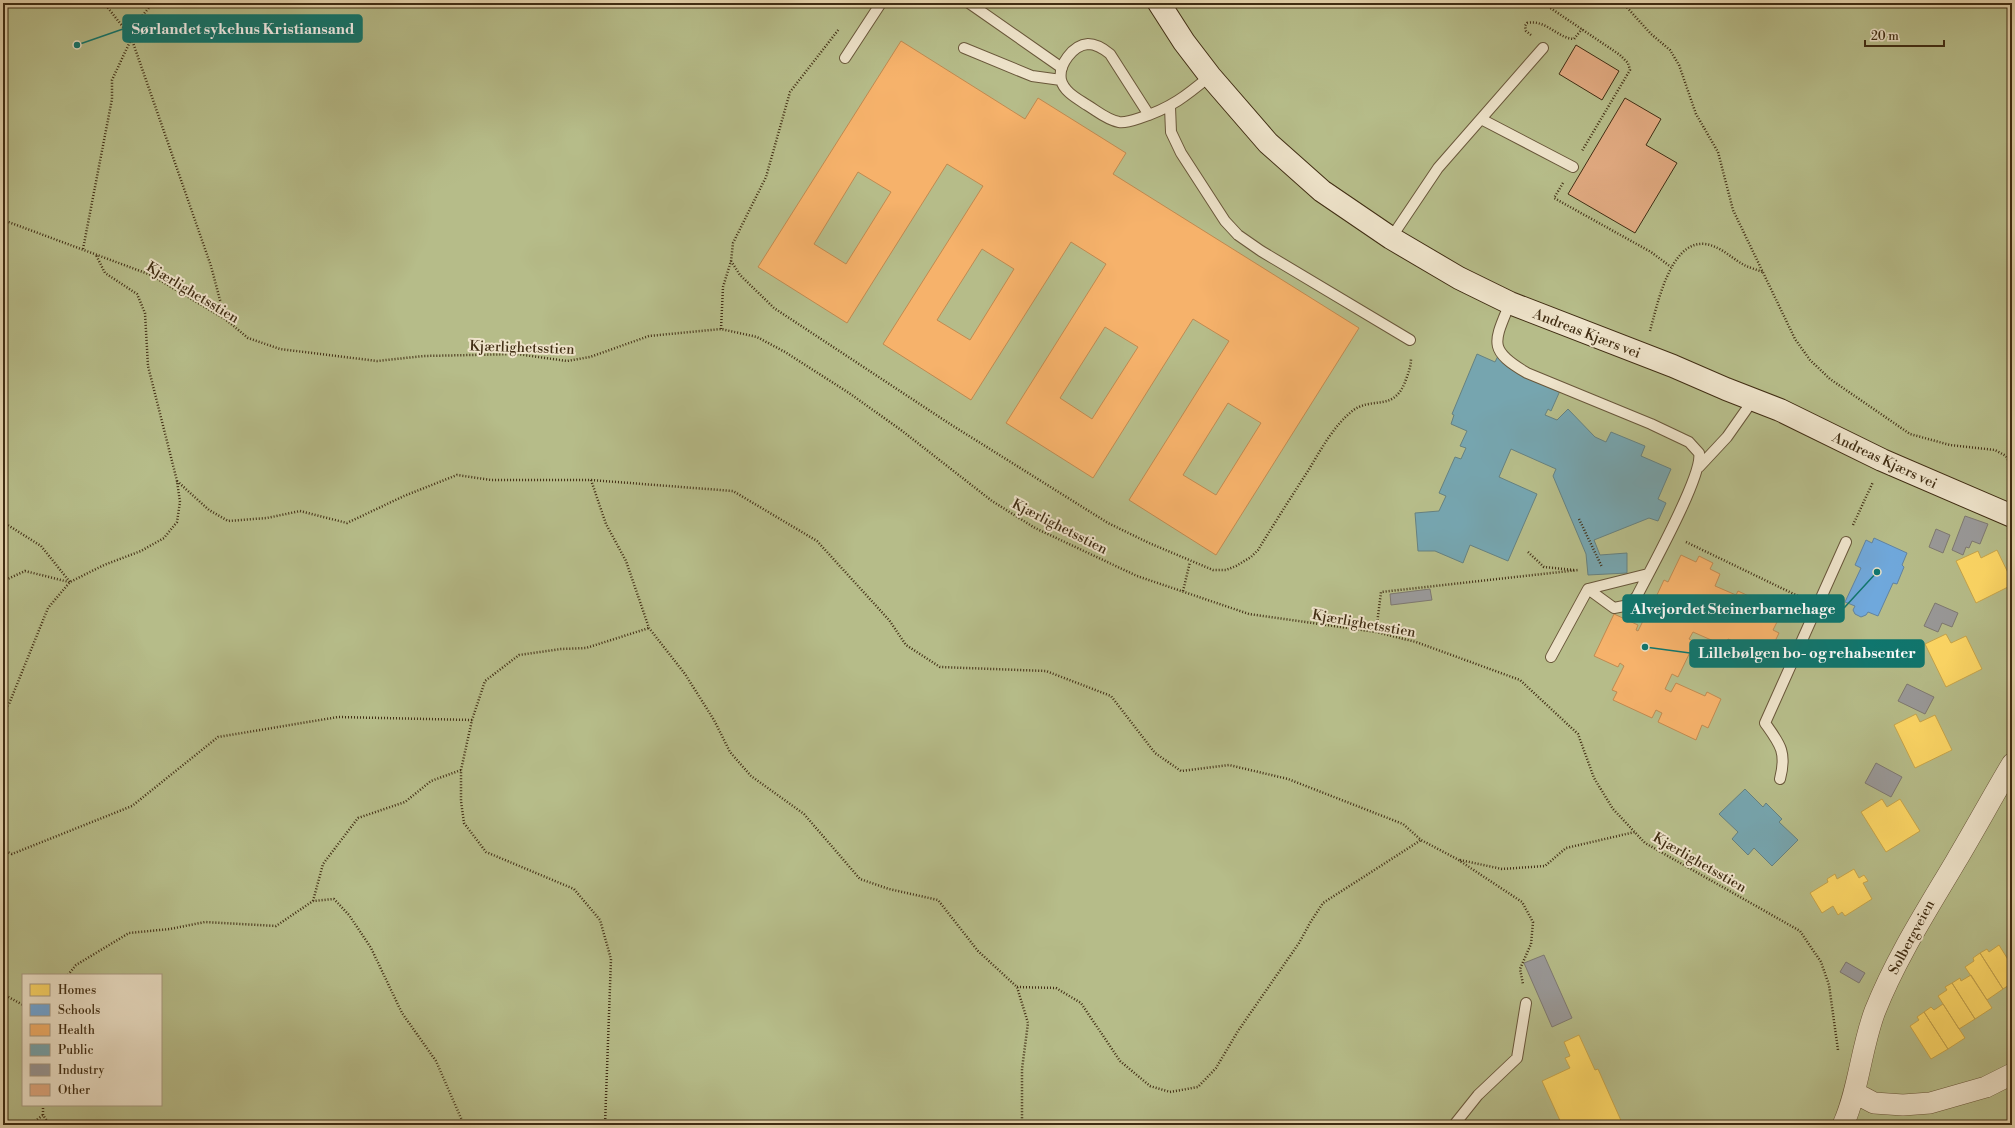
<svg xmlns="http://www.w3.org/2000/svg" width="2015" height="1128" font-family="'Libre Bodoni',serif">
  <style>
    .green { fill: #b6bc89; stroke: #7b744e; fill-rule: evenodd }
    .homes { fill: #ffd966; stroke: #c6a54d }
    .schools { fill: #6fa8dc; stroke: #6183a0 }
    .health { fill: #f6b26b; stroke: #bf8a51; fill-rule: evenodd }
    .public { fill: #76a5af; stroke: #668180 }
    .industry { fill: #999; stroke: #7e7971 }
    .building { fill: #e1aa81; stroke: #402d13 }
    .lines { fill: none; stroke-linecap: round; stroke-linejoin: round }
    .lane-casing { stroke: #69573a; stroke-width: 12 }
    .street-casing { stroke: #69573a; stroke-width: 22 }
    .secondary-casing { stroke: #402d13; stroke-width: 24 }
    .path { stroke: #402d13; stroke-width: 2.5; stroke-dasharray: 1 2; stroke-linecap: butt }
    .lane { stroke: #eee3ca; stroke-width: 10 }
    .street { stroke: #eee3ca; stroke-width: 21 }
    .secondary { stroke: #eee3ca; stroke-width: 22 }
    .labels { text-anchor: middle; stroke-width: 4; stroke-linejoin: round; paint-order: stroke }
    .street-label { font-size: 14px; fill: #402d13; stroke: #eee3ca }
    .leader { fill: none; stroke: #0f766e; stroke-width: 1.5 }
    .callout-dot { fill: #0f766e; stroke: #eee3ca; stroke-width: 1.5 }
    .callout { fill: #0f766e; stroke: #0f766e; stroke-width: 1.5 }
    .callout-label { font-size: 15px; text-anchor: middle; font-weight: bold; fill: #fff }
  </style>
  <rect width="100%" height="100%" fill="#e5d4ad"/>
  <filter id="stains"><feTurbulence type="fractalNoise" baseFrequency=".005" numOctaves="4"/><feColorMatrix values="0 0 0 0 .2 0 0 0 0 .09 0 0 0 0 .02 0 0 0 .5 -.17"/></filter>
  <radialGradient id="worn" r=".72"><stop offset=".6" stop-color="#630" stop-opacity="0"/><stop offset="1" stop-color="#630" stop-opacity=".3"/></radialGradient>
  <!-- green -->
  <path class="green" d="M3 3H2012V1125H3ZM23 975H161V1105H23Z"/>
  <!-- homes -->
  <path class="homes" d="M1997 550 2012 581V585L1976 603 1956 561 1978 551 1981 558Z
    M1946 634 1951 643 1966 636 1982 669 1946 687 1925 644Z
    M1916 714 1920 722 1935 715 1952 750 1915 768 1894 725Z
    M1882 799 1887 807 1900 799 1920 831 1886 852 1861 812Z
    M1854 869 1859 878 1864 875 1868 881 1863 883 1872 899 1845 916 1842 912 1838 915 1833 906 1822 913 1810 893 1828 882 1827 879 1835 874 1837 879Z
    M1999 945 2012 966V983L2003 989 1980 953 1987 949 1989 952Z
    M1980 953 2003 989 1987 1000 1965 967 1974 961 1973 958Z
    M1971 975 1992 1008 1975 1019 1952 983 1960 978 1961 981Z
    M1952 983 1975 1019 1959 1029 1938 996 1947 990 1945 987Z
    M1943 1004 1965 1038 1948 1049 1924 1012 1931 1007 1934 1010Z
    M1924 1012 1948 1049 1931 1059 1910 1026 1919 1020 1917 1017Z
    M1579 1035 1595 1070 1598 1069 1623 1125H1562L1542 1081 1570 1068 1565 1058 1570 1056 1564 1042Z"/>
  <!-- schools -->
  <path class="schools" d="M1874 538 1907 553 1902 565 1904 567 1897 584 1893 583 1878 616 1868 612 1866 615 1861 617 1855 614 1853 610 1855 606 1845 602 1861 568 1855 565 1866 540 1872 543Z"/>
  <!-- health -->
  <path class="health" d="M901 41 1025 119 1038 98 1126 153 1113 174 1359 328 1216 555 1129 500 1229 341 1193 319 1093 478 1006 423 1106 264 1071 242 971 400 883 344 983 186 947 164 847 323 758 267ZM858 172 891 192 846 264 814 244ZM982 249 1014 269 970 340 937 320ZM1105 327 1138 347 1092 419 1060 398ZM1228 403 1261 423 1216 495 1183 475Z
    M1681 555 1696 562 1699 556 1713 563 1710 569 1720 574 1715 586 1736 595 1738 591 1755 599 1753 604 1780 616 1773 630 1779 633 1765 662 1735 648 1737 643 1728 639 1725 646 1693 632 1689 639 1695 642 1678 677 1672 674 1665 689 1671 692 1676 683 1705 696 1707 692 1721 699 1708 728 1702 725 1696 740 1658 722 1662 713 1656 710 1652 718 1613 700 1617 692 1612 690 1624 666 1620 663 1618 667 1594 656 1614 614 1638 625 1636 630 1638 631 1644 619 1650 621 1660 598 1656 597 1664 580 1668 582Z"/>
  <!-- public -->
  <path class="public" d="M1477 354 1495 362 1498 356 1563 384 1551 411 1548 409 1545 415 1557 420 1568 409 1595 437 1606 442 1611 432 1645 446 1641 456 1671 469 1658 499 1666 503 1658 521 1649 518 1594 540 1600 555 1627 553V573L1588 575 1586 554 1553 476 1556 469 1511 449 1499 477 1537 494 1508 561 1470 545 1463 563 1435 551H1418L1415 513 1439 511 1446 496 1439 493 1455 457 1461 459 1466 448 1460 446 1467 431 1451 424 1454 415 1452 414Z
    M1745 789 1763 807 1766 803 1782 819 1779 822 1798 840 1772 866 1754 848 1748 855 1732 839 1738 832 1719 814Z"/>
  <!-- industry -->
  <path class="industry" d="M1965 516 1988 524 1980 544 1972 541 1969 548 1966 547 1963 555 1952 550Z
    M1936 529 1950 535 1943 553 1929 547Z
    M1430 589 1432 600 1391 605 1390 594Z
    M1935 603 1958 613 1952 627 1942 623 1938 632 1924 626Z
    M1907 684 1934 697 1925 714 1898 701Z
    M1876 763 1902 777 1891 797 1865 783Z
    M1544 955 1572 1018 1552 1027 1524 963Z
    M1846 962 1865 973 1859 983 1840 972Z"/>
  <!-- building -->
  <path class="building" d="M1576 45 1619 71 1602 100 1559 74Z
    M1625 98 1661 119 1646 145 1677 163 1635 233 1568 194Z"/>
  <g class="lines">
    <!-- lane casing -->
    <g class="lane-casing">
      <path id="lane" d="M969 3 1062 68
        M964 48 1032 76 1061 80
        M845 58 881 3
        M1170 107 1171 132 1181 153 1225 221 1238 235 1261 251 1410 340
        M1149 115 1110 54C1104 49 1096 44 1088 44 1073 45 1058 65 1061 80 1064 92 1078 99 1087 105 1097 111 1107 120 1119 122 1126 123 1134 120 1140 118 1171 108 1186 96 1210 76
        M1481 119 1573 167
        M1391 238 1438 168 1543 48
        M1510 303C1494 342 1487 350 1527 373L1651 424 1689 442 1699 453C1704 474 1649 572 1637 596L1629 605 1614 608 1588 589
        M1699 467 1727 437 1753 400
        M1551 657 1588 589 1648 574
        M1780 779C1787 752 1780 744 1765 723L1846 542
        M1454 1125 1478 1095 1517 1058 1526 1003"/>
    </g>
    <!-- street casing -->
    <g class="street-casing">
      <path id="street" d="M1855 1093 1874 1103 1903 1105 1930 1103 1986 1087 2012 1074
        M1843 1125C1859 1089 1861 1048 1875 1011 1896 958 1927 910 1956 861 1975 829 1993 796 2012 764"/>
    </g>
    <!-- secondary casing -->
    <g class="secondary-casing">
      <path id="secondary" d="M1159 3 1184 42 1210 76 1268 143 1322 191 1391 238 1459 278 1510 303 1673 366 1726 389 1780 410 1882 460 2012 516"/>
    </g>
    <!-- path -->
    <path class="path" d="M104 3 131 37 211 266 225 319
      M1543 3 1620 55 1628 63 1630 70 1582 151
      M1623 3 1651 34 1670 50 1679 65 1696 114 1718 152 1733 210 1795 339 1810 360 1830 379 1910 434 1950 445 1995 450 2006 456 2012 467
      M1531 35 1526 31 1525 26 1527 23C1546 19 1557 38 1574 39L1582 29
      M1563 183 1554 198 1651 252 1671 267
      M3 220 151 275 225 319 248 338 280 349 377 361 424 356 517 354 567 361 590 357 649 336 721 329 757 337 785 352 849 393 901 430 992 501 1035 528 1137 576 1249 614 1376 632 1416 642 1520 680 1578 734 1594 778 1613 809 1645 843 1800 931 1821 962 1829 985 1838 1050
      M83 249 112 99V80L142 16 153 3
      M731 261 740 275 774 308 950 424 1108 523 1149 543 1213 570H1226L1236 566 1251 557 1258 550C1274 524 1291 497 1308 471 1320 451 1333 427 1351 412 1371 395 1393 413 1405 382 1408 374 1411 367 1411 358
      M721 329 723 287 731 261 733 243 766 177 790 92 839 29
      M1650 331C1657 306 1670 240 1705 244 1721 246 1732 259 1746 266 1751 268 1757 270 1763 272
      M591 480 606 524 626 561 649 628 685 674 714 720 730 752 751 776 804 814 860 879 889 889 938 900 978 951 1017 987 1028 1023 1022 1069V1125
      M177 481 209 510 228 521 267 518 300 511 347 523 404 496 457 475 491 480H591L733 491 817 541 889 620 906 645 940 667 1046 671 1111 696 1155 753 1181 771 1229 765 1288 779 1403 824 1421 840 1457 859 1522 902 1533 922 1531 944 1520 969 1523 984
      M1579 519 1602 567
      M3 522 41 546 70 582
      M1853 525 1873 482
      M1686 542 1800 597
      M1528 552 1544 567 1574 570
      M3 581 25 571 69 582
      M1183 591 1190 562
      M1376 632 1381 592 1578 570
      M3 710 9 704 48 608 70 582 104 565 141 551 164 538 177 522 180 502 177 481 148 366 145 313 137 294 105 273 96 255
      M3 850 12 854 132 806 218 737 338 717 472 720
      M1460 860 1502 869 1545 866 1566 848 1635 832
      M313 901 323 864 358 818 405 802 431 781 461 770
      M68 975 76 965 129 933 170 929 205 922 276 926 313 901 334 899 349 915 371 948 402 1013 436 1061 464 1125
      M1017 987 1056 988 1081 1003 1120 1061 1150 1086 1170 1092 1198 1087 1216 1068 1238 1031 1299 943 1310 923 1323 903 1421 840
      M3 994 23 1005
      M43 1105V1115L50 1125
      M30 1125 43 1115
      M605 1125 611 959 600 920 574 889 486 852 464 823 461 801V770L472 720 485 681 519 655 561 649 586 648 649 628"/>
    <!-- lane -->
    <use href="#lane" class="lane"/>
    <!-- street -->
    <use href="#street" class="street"/>
    <!-- secondary -->
    <use href="#secondary" class="secondary"/>
  </g>
  <g class="labels">
    <!-- street labels -->
    <g class="street-label">
      <text transform="translate(193 292) rotate(31)" y="5">Kjærlighetsstien</text>
      <text transform="translate(1587 333) rotate(21)" y="5">Andreas Kjærs vei</text>
      <text transform="translate(522 347) rotate(2)" y="5">Kjærlighetsstien</text>
      <text transform="translate(1885 460) rotate(25)" y="5">Andreas Kjærs vei</text>
      <text transform="translate(1060 526) rotate(27)" y="5">Kjærlighetsstien</text>
      <text transform="translate(1364 623) rotate(10)" y="5">Kjærlighetsstien</text>
      <text transform="translate(1700 862) rotate(30)" y="5">Kjærlighetsstien</text>
      <text transform="translate(1911 937) rotate(-62)" y="5">Solbergveien</text>
    </g>
  </g>
  <!-- callouts -->
  <path class="leader" d="M77 45L123 29M1877 572L1844 608M1645 647L1690 653"/>
  <g class="callout-dot">
    <circle cx="77" cy="45" r="4"/>
    <circle cx="1877" cy="572" r="4"/>
    <circle cx="1645" cy="647" r="4"/>
  </g>
  <g class="callout">
    <rect x="123" y="15" width="239" height="27" rx="4"/>
    <rect x="1623" y="595" width="221" height="27" rx="4"/>
    <rect x="1690" y="640" width="234" height="27" rx="4"/>
  </g>
  <g class="callout-label">
    <text x="243" y="34">Sørlandet sykehus Kristiansand</text>
    <text x="1733" y="614">Alvejordet Steinerbarnehage</text>
    <text x="1807" y="658">Lillebølgen bo- og rehabsenter</text>
  </g>
  <!-- margin -->
  <rect width="2015" height="1128" fill="none" stroke="#e5d4ad" stroke-width="16"/>
  <rect x="4" y="4" width="2007" height="1120" fill="none" stroke="#402d13" stroke-width="2"/>
  <rect x="8" y="8" width="1999" height="1112" fill="none" stroke="#402d13"/>
  <!-- legend -->
  <rect x="22" y="974" width="140" height="132" fill="#eee3ca" stroke="#a89a81"/>
  <rect x="30" y="984" width="20" height="12" fill="#ffd966" stroke="#a89a81"/>
  <text x="58" y="994" font-size="12" fill="#402d13">Homes</text>
  <rect x="30" y="1004" width="20" height="12" fill="#6fa8dc" stroke="#a89a81"/>
  <text x="58" y="1014" font-size="12" fill="#402d13">Schools</text>
  <rect x="30" y="1024" width="20" height="12" fill="#f6b26b" stroke="#a89a81"/>
  <text x="58" y="1034" font-size="12" fill="#402d13">Health</text>
  <rect x="30" y="1044" width="20" height="12" fill="#76a5af" stroke="#a89a81"/>
  <text x="58" y="1054" font-size="12" fill="#402d13">Public</text>
  <rect x="30" y="1064" width="20" height="12" fill="#999999" stroke="#a89a81"/>
  <text x="58" y="1074" font-size="12" fill="#402d13">Industry</text>
  <rect x="30" y="1084" width="20" height="12" fill="#e1aa81" stroke="#a89a81"/>
  <text x="58" y="1094" font-size="12" fill="#402d13">Other</text>
  <!-- scale -->
  <path d="M1865 40v6h79v-6" fill="none" stroke="#402d13" stroke-width="2"/>
  <text x="1871" y="40" font-size="12" fill="#402d13" stroke="#eee3ca" stroke-width="3" paint-order="stroke">20 m</text>
  <rect width="100%" height="100%" filter="url(#stains)"/>
  <rect width="100%" height="100%" fill="url(#worn)"/>
</svg>
